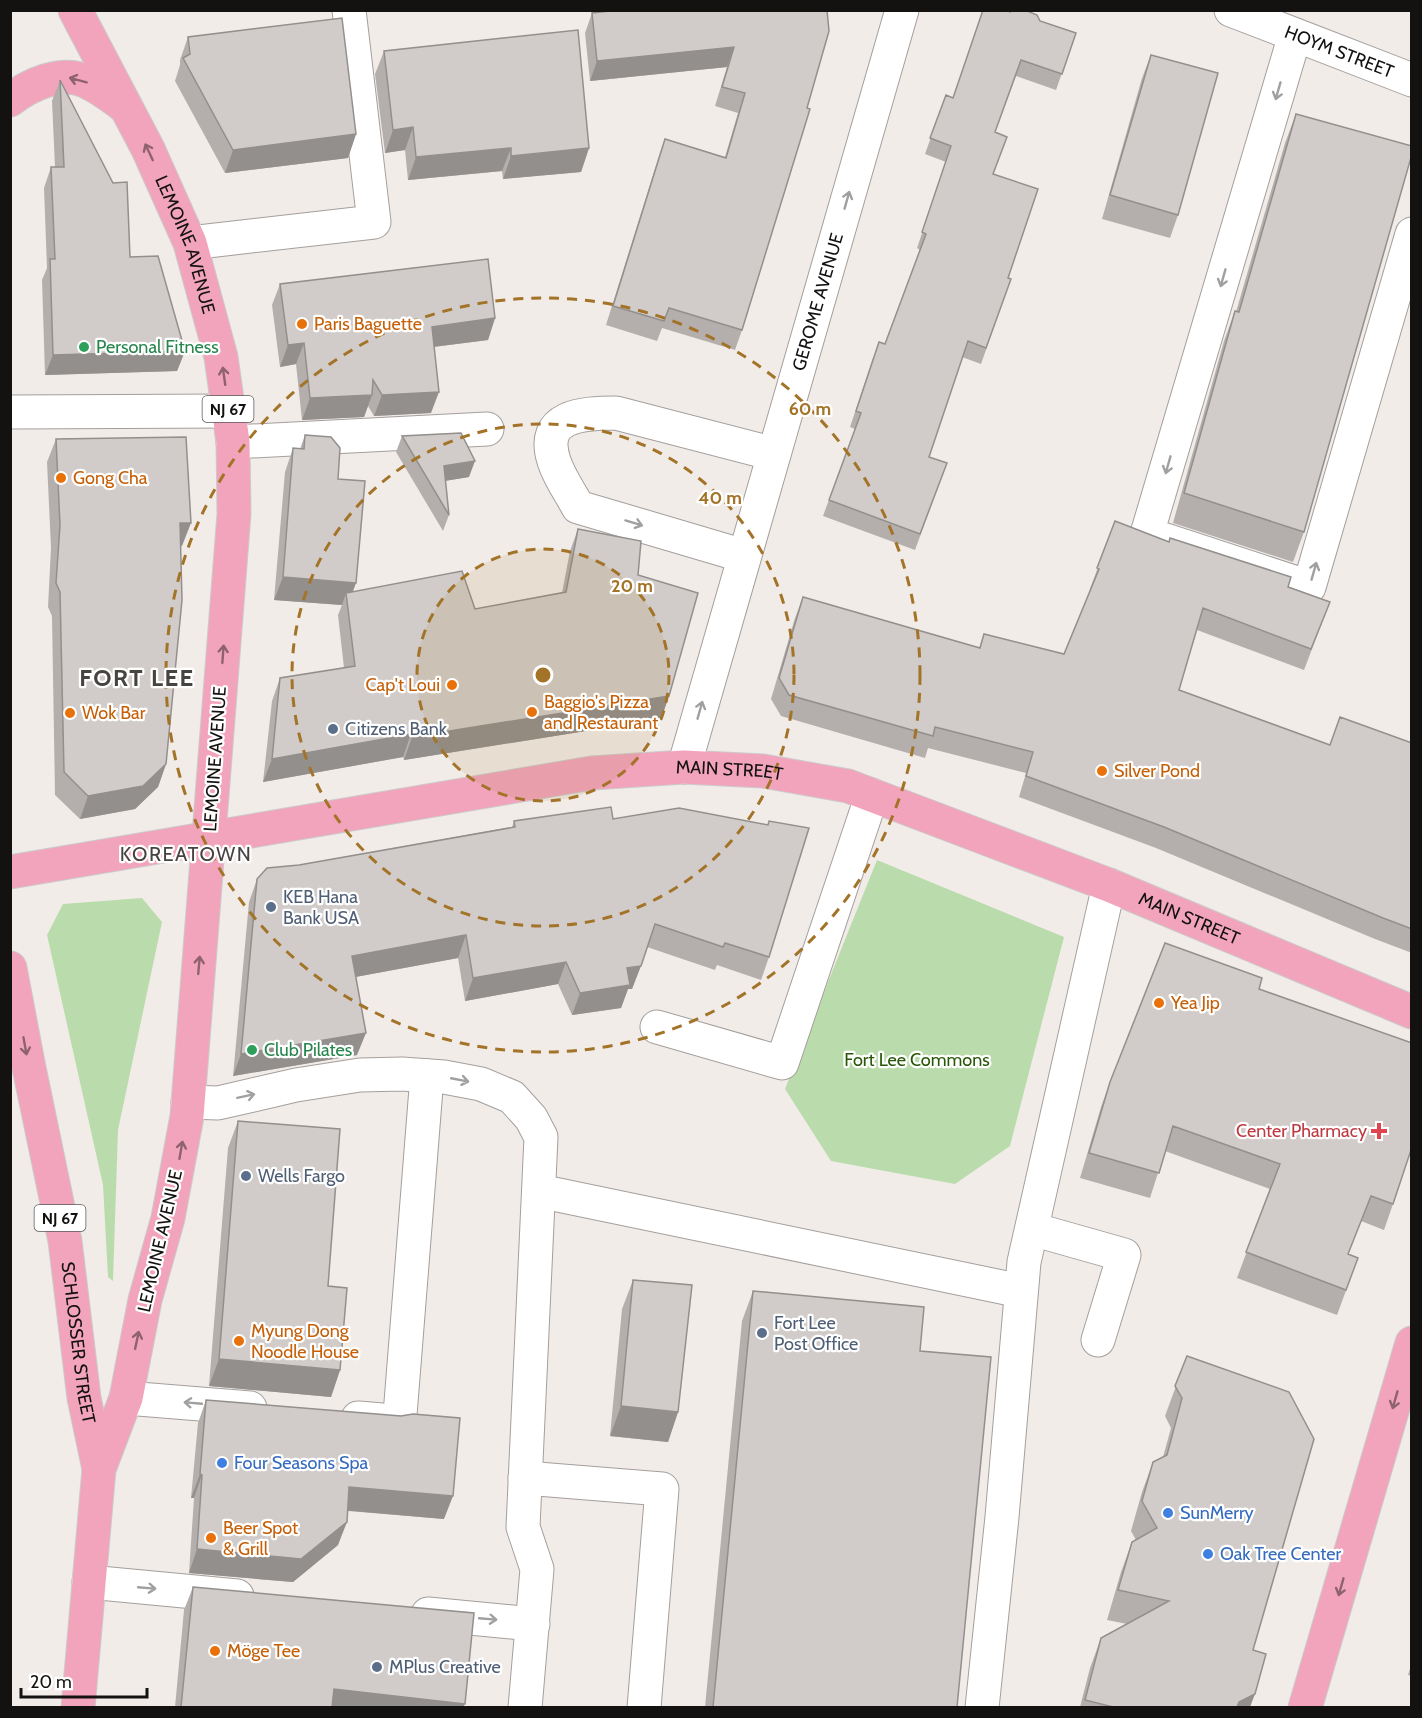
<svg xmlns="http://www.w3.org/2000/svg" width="1422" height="1718" font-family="Cabin,sans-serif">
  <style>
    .green { fill: #badcac }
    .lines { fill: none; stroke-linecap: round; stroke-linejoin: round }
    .minor-casing { stroke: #a49f9c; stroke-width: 35 }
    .major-casing { stroke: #cbcbcb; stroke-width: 35 }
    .minor { stroke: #fff; stroke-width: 33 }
    .major { stroke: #f3a4bd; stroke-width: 33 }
    .wall { fill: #b4afad }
    .shaded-wall { fill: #928f8d }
    .building { fill: #d1ccc9; stroke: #928f8d; stroke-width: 1.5 }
    .oneway { stroke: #8f6270 }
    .oneway2 { stroke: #a1a0a0 }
    .ring { fill: none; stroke: #a37328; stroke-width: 3; stroke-dasharray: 10 8 }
    .food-dot { fill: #e8710a; stroke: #fff; stroke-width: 2 }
    .leisure-dot { fill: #2e9e5b; stroke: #fff; stroke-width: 2 }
    .service-dot { fill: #5c6f8a; stroke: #fff; stroke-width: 2 }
    .health-dot { fill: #e0444e; stroke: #fff; stroke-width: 2 }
    .shop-dot { fill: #3f7fe0; stroke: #fff; stroke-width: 2 }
    .labels { text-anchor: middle; stroke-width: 4.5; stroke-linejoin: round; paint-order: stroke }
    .shield { fill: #fff; stroke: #5a5958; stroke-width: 1.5 }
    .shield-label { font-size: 16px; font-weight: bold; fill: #141211 }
    .street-label { font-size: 18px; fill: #141211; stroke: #fff }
    .food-label { font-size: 18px; fill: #c56008; stroke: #fff; text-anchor: start }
    .leisure-label { font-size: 18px; fill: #27864d; stroke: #fff; text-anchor: start }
    .service-label { font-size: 18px; fill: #4e5e75; stroke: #fff; text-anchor: start }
    .park-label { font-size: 18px; fill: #285706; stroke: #fff }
    .health-label { font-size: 18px; fill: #be3a42; stroke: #fff; text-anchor: end }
    .shop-label { font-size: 18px; fill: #366cbe; stroke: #fff; text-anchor: start }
    .neighbourhood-label { font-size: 20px; letter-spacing: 1.5px; fill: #474340; stroke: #fff }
    .district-label { font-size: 24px; font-weight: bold; letter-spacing: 1.5px; fill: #474340; stroke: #fff }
    .centre { fill: #a37328; stroke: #fff; stroke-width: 3 }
    .ring-label { font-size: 18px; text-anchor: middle; font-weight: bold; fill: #a37328; stroke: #fff; stroke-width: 4.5; stroke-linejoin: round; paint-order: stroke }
  </style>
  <rect width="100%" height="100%" fill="#f2ece9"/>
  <!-- green -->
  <path class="green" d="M877 860 1064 937 1010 1146 955 1184 831 1161 785 1089Z
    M142 898 162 922 118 1130 113 1281 108 1277 103 1185 47 935 63 904Z"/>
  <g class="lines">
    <!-- minor casing -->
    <g class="minor-casing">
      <g id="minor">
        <path id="s1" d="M1231 10 1412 80"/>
        <path d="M1295 35 1147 534 1309 587 1412 234"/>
        <path d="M190 243 374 222 349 10"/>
        <path d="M10 412 228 411"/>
        <path d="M233 442 487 429"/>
        <path d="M744 556 578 507C570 492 559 477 554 461 539 415 583 413 616 413L774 454"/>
        <path id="s2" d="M684 767 902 10"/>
        <path d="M657 1027 782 1063 872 795"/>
        <path d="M188 1102 218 1103 296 1085 360 1075 402 1074 444 1077 481 1084 512 1097 531 1118 541 1137 523 1527 537 1569 525 1708"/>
        <path d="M539 1191 1021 1291"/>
        <path d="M1032 1229 1124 1255 1098 1340"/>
        <path d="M126 1398 250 1408"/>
        <path d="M358 1418 394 1421 398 1419 400 1415 427 1076"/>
        <path d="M525 1478 662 1489 644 1708"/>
        <path d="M89 1582 237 1596"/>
        <path d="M428 1614 533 1624"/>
        <path d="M982 1708 1002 1517 1024 1262 1109 885"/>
      </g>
    </g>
    <!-- major casing -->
    <g class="major-casing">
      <g id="major">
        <path id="s3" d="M75 10 148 149 190 243 221 357 233 442 234 514 187 1116 168 1218 145 1300 126 1398 99 1469 78 1708"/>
        <path d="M10 100C29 85 61 70 85 81 99 87 112 97 124 106"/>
        <path id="s4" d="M10 872 592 773 684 767 763 771 848 786 1109 885 1412 1012"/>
        <path id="s5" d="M10 968 28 1063 65 1241 84 1398 99 1469"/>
        <path d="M1305 1708 1412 1343"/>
      </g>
    </g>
    <!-- minor -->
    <use href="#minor" class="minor"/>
    <!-- major -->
    <use href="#major" class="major"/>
  </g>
  <!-- wall -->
  <path class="wall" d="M614 10H827L742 330 735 350 662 328 657 341 606 325 658 159 665 139 725 157 738 113 715 106 727 67 590 81 585 33 592 13Z
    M1040 21 1076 33 1056 90 1016 76 995 132 993 174 1008 278 1011 279 981 364 962 357 929 457 947 463 915 550 823 516 855 429 850 427 873 358 885 344 920 250 917 248 946 162 925 154 946 95 953 98Z
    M188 37 356 134 348 158 225 173 175 81 180 65V60Z
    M384 51 589 148 581 172 503 179 502 171 408 180 405 150 385 153 375 74Z
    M1151 55 1178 215 1170 238 1102 219 1142 78Z
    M60 80 130 257 185 351 177 371 45 375 42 280 47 268 44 188 51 167H55L52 101Z
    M1296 114 1304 532 1293 562 1173 523 1224 341 1235 311 1236 312 1285 143Z
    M280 284 495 318 488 340 434 347 431 413 374 416 368 406 364 417 302 420 296 364 280 367 272 305Z
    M305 435 338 479 352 592 475 609 562 593 570 551 578 529 638 575 669 696 661 719 404 760 403 757 263 782 272 701 280 678 344 668 338 615 342 605 274 600 285 472 293 448 300 449Z
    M402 436 469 477 445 481 449 515 443 531 396 452Z
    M56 439 182 546H181L166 764 158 787 135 809 80 819 55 795 52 616 48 607 51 548 47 462Z
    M1115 521 1330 602 1304 670 1197 630 1179 690 1330 745 1412 743V953L1375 939 1156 848 1019 797 1026 773 928 748 925 758 781 716 771 699 795 618 803 597 979 648 984 634 1064 654 1091 590 1090 589Z
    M613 819 769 957 761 980 717 965 715 970 647 947 632 989H628L621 1008 572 1015 558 984 465 1001 458 958 356 977 357 1055 233 1076 249 902 257 879 299 865 512 827 514 821Z
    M1259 989 1393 1204 1384 1230 1361 1221 1348 1254 1358 1258 1337 1315 1237 1278 1270 1189 1165 1151 1150 1198 1080 1178 1101 1107 1110 1082Z
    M238 1121 328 1286 340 1370 331 1397 209 1386 228 1148Z
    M633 1280 678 1412 668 1442 610 1436 622 1309Z
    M753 1291 920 1351 957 1707H705L742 1321Z
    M1187 1356 1253 1650 1250 1707H1080L1090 1668 1101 1638 1127 1624 1107 1620 1121 1572 1132 1542 1136 1540 1131 1531 1142 1492 1153 1462 1163 1457 1171 1428 1165 1416Z
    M206 1400 401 1416 444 1519 348 1511 338 1545 293 1582 189 1573 194 1498H191L198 1423Z
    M193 1587 463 1707H175L184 1610Z
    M1412 1662V1676L1408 1675Z"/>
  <!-- shaded-wall -->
  <path class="shaded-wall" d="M734 47 727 67 590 81 597 61Z
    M413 127 405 150 385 153 393 130Z
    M356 134 348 158 225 173 233 150Z
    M511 148 502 171 408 180 416 157Z
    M589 148 581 172 503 179 511 156Z
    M495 318 488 340 424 348 432 327Z
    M304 343 296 364 280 367 288 345Z
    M185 351 177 371 45 375 53 355Z
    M439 392 431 413 374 416 382 395Z
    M372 395 364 417 302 420 310 398Z
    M475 461 469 477 438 482 444 466Z
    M180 523H191L182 546H172Z
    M283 577 356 583 348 605 346 593 342 605 274 600Z
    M669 696 661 719 404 760 412 737Z
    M411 734 403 757 263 782 272 759Z
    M166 764 158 787 135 809 80 819 88 796Z
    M466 935 458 958 344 979 352 956Z
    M566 962 558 984 465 1001 473 978Z
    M641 966 632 989H628L621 1008 572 1015 580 993 627 968Z
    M366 1033 357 1055 233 1076 241 1054Z
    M219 1359 340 1370 331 1397 209 1386Z
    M621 1406 678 1412 668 1442 610 1436Z
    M200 1474 202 1475 194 1498H191Z
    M349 1487 453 1496 444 1519 341 1510Z
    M347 1522 338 1545 293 1582 189 1573 197 1549Z
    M334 1689 465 1704 463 1707H327Z
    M1255 1694 1250 1707H1237L1239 1702Z"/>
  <!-- building -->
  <path class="building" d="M619 10H827L829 31 807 108 810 109 742 330 669 308 664 321 613 306 665 139 726 158 745 93 722 87 734 47 597 61 592 13Z
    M983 10H1005L1010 12 1013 10H1025L1037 15 1040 21 1076 33 1062 74 1021 60 995 132 1007 137 993 174 1038 189 1008 278 1011 279 986 348 968 341 929 457 947 463 920 534 829 500 861 413 856 411 879 342 885 344 926 234 922 232 951 146 930 138 946 95 953 98Z
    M342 18 356 134 233 150 183 58 190 54 188 37Z
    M578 30 589 148 511 156V148L416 157 413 127 393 130 384 51Z
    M1151 55 1218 73 1178 215 1110 195Z
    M60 80 113 183 127 182 130 257 158 256 185 351 53 355 50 259H55L51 167H64Z
    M1296 114 1412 146V154L1304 532 1184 493 1235 311 1239 312Z
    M488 259 495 318 432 327 439 392 382 395 373 380 372 395 310 398 304 343 288 345 280 284Z
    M461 433 475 461 444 466 449 515 402 436Z
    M305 435 331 437 340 448 338 479 365 481 356 583 283 577 293 448 304 449Z
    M186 437 191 523H180L182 600 166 764 143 786 88 796 64 772 60 592 56 583 60 525 56 439Z
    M1115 521 1169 542 1170 538 1291 577 1288 587 1330 602 1311 649 1203 608 1179 690 1330 745 1340 717 1412 743V929L1383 918 1164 827 1026 776 1033 752 935 727 933 736 789 695 779 678 803 597 980 648 984 634 1064 654 1099 569 1097 568Z
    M578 529 641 541 638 575 698 593 669 696 412 737 411 734 272 759 280 678 355 666 346 593 462 571 475 609 566 592Z
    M611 807 613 819 679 808 768 825 769 821 809 828 769 957 725 943 723 947 655 924 641 966 627 968 630 985 580 993 566 962 473 978 466 935 352 956 366 1033 241 1054 257 879 267 868 299 865 515 827 514 821Z
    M1165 943 1262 978 1259 989 1412 1043V1147L1393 1204 1371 1196 1348 1254 1358 1258 1346 1290 1246 1252 1280 1164 1173 1126 1159 1173 1089 1153 1110 1082Z
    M238 1121 340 1129 328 1286 347 1288 340 1370 219 1359Z
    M633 1280 692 1285 678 1412 621 1406Z
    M753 1291 924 1307 920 1351 991 1357 957 1707H713Z
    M1187 1356 1289 1392 1314 1439 1253 1650 1266 1654 1255 1694 1239 1702 1237 1707H1113L1085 1700 1101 1638 1169 1601 1118 1590 1132 1542 1157 1528 1142 1501 1153 1462 1167 1455 1182 1398 1175 1386Z
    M206 1400 401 1416 413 1414 460 1418 453 1496 349 1487 347 1522 301 1559 197 1549 202 1475 200 1474Z
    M193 1587 474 1613 465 1704 334 1689 332 1707H181Z"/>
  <!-- one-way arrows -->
  <defs><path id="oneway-shaft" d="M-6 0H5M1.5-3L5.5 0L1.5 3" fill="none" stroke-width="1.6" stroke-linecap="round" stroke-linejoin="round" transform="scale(1.5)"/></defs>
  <g class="oneway">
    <use href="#oneway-shaft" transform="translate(78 80) rotate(-165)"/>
    <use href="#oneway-shaft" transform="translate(149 152) rotate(-115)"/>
    <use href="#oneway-shaft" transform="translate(224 376) rotate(-98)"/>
    <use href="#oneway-shaft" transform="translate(223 654) rotate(-86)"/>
    <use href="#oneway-shaft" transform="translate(199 965) rotate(-85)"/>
    <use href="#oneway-shaft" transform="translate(25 1046) rotate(80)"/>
    <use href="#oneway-shaft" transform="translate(181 1150) rotate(-80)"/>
    <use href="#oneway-shaft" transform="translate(137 1340) rotate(-78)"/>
    <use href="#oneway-shaft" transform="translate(1395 1400) rotate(106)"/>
    <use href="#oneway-shaft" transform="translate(1341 1587) rotate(106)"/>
  </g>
  <g class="oneway2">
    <use href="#oneway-shaft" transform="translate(1278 91) rotate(106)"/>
    <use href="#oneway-shaft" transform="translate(847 200) rotate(-74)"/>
    <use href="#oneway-shaft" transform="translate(1223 278) rotate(106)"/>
    <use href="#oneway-shaft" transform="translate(1168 465) rotate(106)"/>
    <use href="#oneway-shaft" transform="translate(634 523) rotate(17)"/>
    <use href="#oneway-shaft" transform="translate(1314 571) rotate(-74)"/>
    <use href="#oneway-shaft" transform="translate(700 710) rotate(-74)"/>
    <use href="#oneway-shaft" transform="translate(460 1080) rotate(11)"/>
    <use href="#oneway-shaft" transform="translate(246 1096) rotate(-12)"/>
    <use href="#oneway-shaft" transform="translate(193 1403) rotate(-175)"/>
    <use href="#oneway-shaft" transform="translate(147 1588) rotate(5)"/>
    <use href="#oneway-shaft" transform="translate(488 1619) rotate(5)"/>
  </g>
  <!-- distance rings -->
  <circle cx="543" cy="675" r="126" fill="#a37328" fill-opacity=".12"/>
  <g class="ring">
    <circle cx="543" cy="675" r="126"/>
    <circle cx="543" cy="675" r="251"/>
    <circle cx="543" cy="675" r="377"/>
  </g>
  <!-- markers -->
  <g class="food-dot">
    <circle cx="302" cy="324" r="6"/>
    <circle cx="61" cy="478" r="6"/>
    <circle cx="452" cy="685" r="6"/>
    <circle cx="532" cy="712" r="6"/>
    <circle cx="70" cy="713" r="6"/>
    <circle cx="1102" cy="771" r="6"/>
    <circle cx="1159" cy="1003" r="6"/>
    <circle cx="239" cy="1341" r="6"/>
    <circle cx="211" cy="1538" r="6"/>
    <circle cx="215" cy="1651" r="6"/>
  </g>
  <g class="leisure-dot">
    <circle cx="84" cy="347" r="6"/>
    <circle cx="252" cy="1050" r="6"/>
  </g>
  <g class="service-dot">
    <circle cx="333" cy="729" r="6"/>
    <circle cx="271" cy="907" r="6"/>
    <circle cx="246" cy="1176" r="6"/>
    <circle cx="762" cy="1333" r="6"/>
    <circle cx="377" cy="1667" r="6"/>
  </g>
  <path class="health-dot" d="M1376 1122h6v6h6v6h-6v6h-6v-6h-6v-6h6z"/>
  <g class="shop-dot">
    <circle cx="222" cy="1463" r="6"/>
    <circle cx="1168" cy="1513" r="6"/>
    <circle cx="1208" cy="1554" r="6"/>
  </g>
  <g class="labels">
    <!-- shield labels -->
    <g class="shield">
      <rect x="202.5" y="396" width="51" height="26" rx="4.5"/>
      <rect x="34.5" y="1205" width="51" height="26" rx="4.5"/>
    </g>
    <g class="shield-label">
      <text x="228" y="415">NJ 67</text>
      <text x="60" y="1224">NJ 67</text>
    </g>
    <!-- street labels -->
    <g class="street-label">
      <text dy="6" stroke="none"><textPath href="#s1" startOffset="116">HOYM STREET</textPath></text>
      <text dy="6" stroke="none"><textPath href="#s3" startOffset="260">LEMOINE AVENUE</textPath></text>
      <text dy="6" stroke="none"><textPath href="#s2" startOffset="484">GEROME AVENUE</textPath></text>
      <text transform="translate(215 759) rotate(-86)" y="6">LEMOINE AVENUE</text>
      <text dy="6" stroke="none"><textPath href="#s4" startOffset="728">MAIN STREET</textPath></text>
      <text dy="6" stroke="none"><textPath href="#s4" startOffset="1214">MAIN STREET</textPath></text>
      <text transform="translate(160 1241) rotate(-77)" y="6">LEMOINE AVENUE</text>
      <text dy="6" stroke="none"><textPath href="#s5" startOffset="381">SCHLOSSER STREET</textPath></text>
    </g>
    <!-- food labels -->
    <g class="food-label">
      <text x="314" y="330">Paris Baguette</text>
      <text x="73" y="484">Gong Cha</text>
      <text x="440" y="691" text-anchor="end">Cap't Loui</text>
      <text x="544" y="708">Baggio's Pizza<tspan x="544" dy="21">and Restaurant</tspan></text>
      <text x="82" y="719">Wok Bar</text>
      <text x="1114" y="777">Silver Pond</text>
      <text x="1171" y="1009">Yea Jip</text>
      <text x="251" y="1337">Myung Dong<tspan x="251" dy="21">Noodle House</tspan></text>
      <text x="223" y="1534">Beer Spot<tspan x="223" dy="21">&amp; Grill</tspan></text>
      <text x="227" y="1657">Möge Tee</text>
    </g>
    <!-- leisure labels -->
    <g class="leisure-label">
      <text x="96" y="353">Personal Fitness</text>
      <text x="264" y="1056">Club Pilates</text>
    </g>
    <!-- service labels -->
    <g class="service-label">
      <text x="345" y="735">Citizens Bank</text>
      <text x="283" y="903">KEB Hana<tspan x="283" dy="21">Bank USA</tspan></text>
      <text x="258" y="1182">Wells Fargo</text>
      <text x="774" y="1329">Fort Lee<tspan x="774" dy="21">Post Office</tspan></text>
      <text x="389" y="1673">MPlus Creative</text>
    </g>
    <!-- park labels -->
    <g class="park-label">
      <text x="917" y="1066">Fort Lee Commons</text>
    </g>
    <!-- health labels -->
    <g class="health-label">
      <text x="1367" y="1137">Center Pharmacy</text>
    </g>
    <!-- shop labels -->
    <g class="shop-label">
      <text x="234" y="1469">Four Seasons Spa</text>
      <text x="1180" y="1519">SunMerry</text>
      <text x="1220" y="1560">Oak Tree Center</text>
    </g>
    <!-- neighbourhood labels -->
    <g class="neighbourhood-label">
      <text x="186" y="861">KOREATOWN</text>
    </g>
    <!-- district labels -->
    <g class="district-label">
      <text x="137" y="686">FORT LEE</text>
    </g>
  </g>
  <circle cx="543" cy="675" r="9" class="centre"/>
  <g class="ring-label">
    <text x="810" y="415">60 m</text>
    <text x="720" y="504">40 m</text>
    <text x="632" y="592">20 m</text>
  </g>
  <!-- border -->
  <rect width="1422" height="1718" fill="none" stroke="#141211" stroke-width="24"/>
  <!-- scale -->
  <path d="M21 1688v9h126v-9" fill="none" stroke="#141211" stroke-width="3"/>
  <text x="30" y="1688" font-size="18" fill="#141211" stroke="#ffffff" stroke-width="4.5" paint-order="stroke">20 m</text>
</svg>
